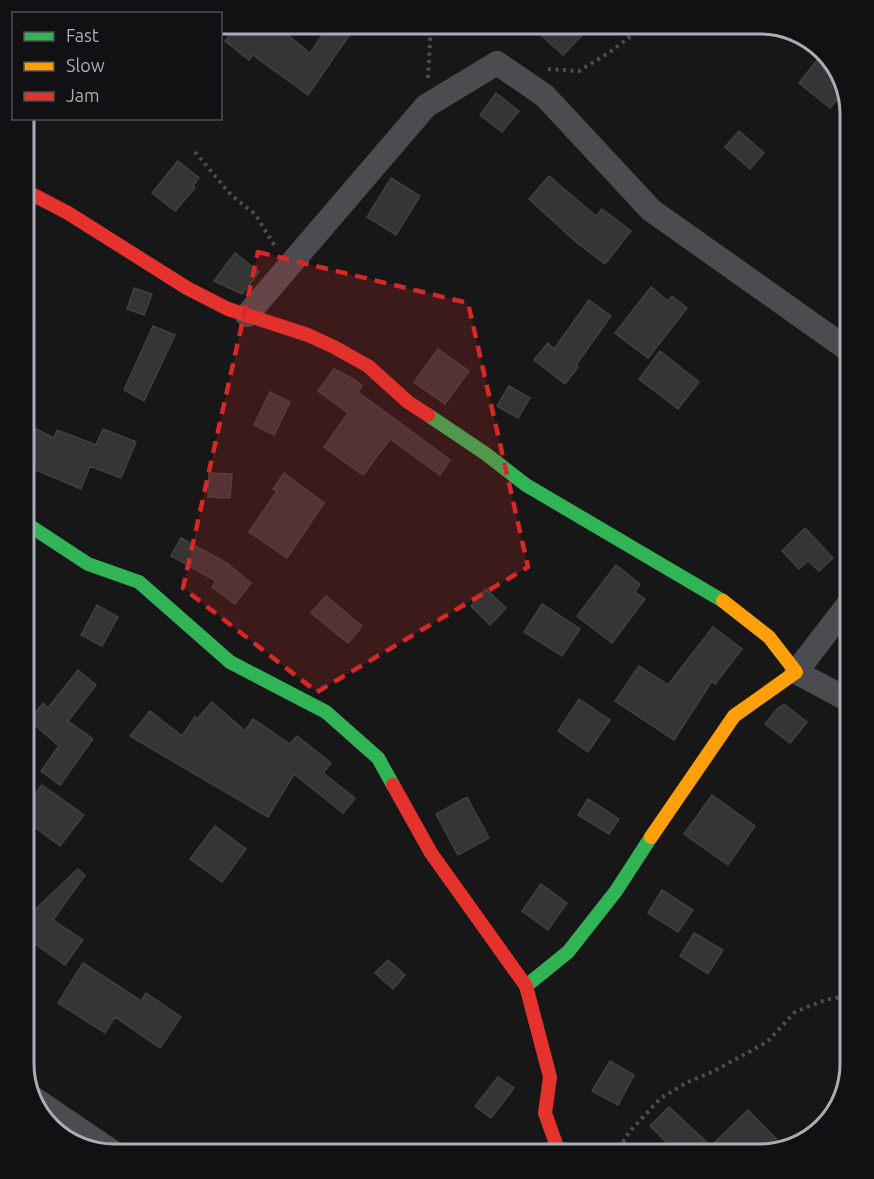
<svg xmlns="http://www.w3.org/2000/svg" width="874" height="1179" font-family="Ubuntu,sans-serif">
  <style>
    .building { fill: #353536; stroke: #3f4043; stroke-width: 1.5 }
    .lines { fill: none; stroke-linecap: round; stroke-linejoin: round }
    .path { stroke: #4d4e52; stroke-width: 4; stroke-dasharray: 3 4.5; stroke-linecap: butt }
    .street { stroke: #4b4c50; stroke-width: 24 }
    .fast { stroke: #30b455; stroke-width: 14 }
    .slow { stroke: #ff9f0a; stroke-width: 14 }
    .jam { stroke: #e5322d; stroke-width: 14 }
    .marked { fill: #d62828; fill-opacity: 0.2; stroke: #d62828; stroke-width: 4.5; stroke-dasharray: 12 8; stroke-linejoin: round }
    .rim { fill: none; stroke: #a8adb8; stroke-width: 3 }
  </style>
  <rect width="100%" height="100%" fill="#171717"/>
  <!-- building -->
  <path class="building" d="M238 24H274L310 53 330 24H357L308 95 253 55 249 60 225 41Z
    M529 24H575L584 33 563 55Z
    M818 59 834 72 830 77 842 87 844 91 830 108 799 83Z
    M496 93 519 111 502 132 480 115Z
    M739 131 764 153 750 169 725 147Z
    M178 161 199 178 193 186 195 188 175 211 152 193Z
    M549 176 596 216 602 209 631 231 605 264 576 242 529 199Z
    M391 178 420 196 396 235 367 217Z
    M235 253 259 272 242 294 214 281Z
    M651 287 668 301 672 296 687 308 648 358 615 333Z
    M134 288 152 294 144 315 127 309Z
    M589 300 611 316 576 365 578 367 565 384 534 360 548 343 554 349Z
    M153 326 175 335 144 401 124 390Z
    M438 349 469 371 445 404 414 382Z
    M660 351 699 382 678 409 639 379Z
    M334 369 357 381 362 386 358 392 450 460 440 475 390 439 363 475 324 447 348 413 318 391Z
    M509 386 530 398 518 418 497 406Z
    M270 392 290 402 274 435 254 425Z
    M24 423 54 438 57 430 96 445 103 429 136 442 121 478 90 466 81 489 24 465Z
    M209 473 232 474 230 498 208 497Z
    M284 473 324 503 287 558 249 532 277 491 273 489Z
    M805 528 833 558 819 571 808 561 799 569 782 551Z
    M181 538 227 563 226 566 228 564 251 583 235 604 212 587 216 581 171 556Z
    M616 565 640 584 635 592 645 599 612 643 577 616Z
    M486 589 506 608 490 625 471 606Z
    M326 596 362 626 348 643 311 613Z
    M542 604 580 629 562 656 524 632Z
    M97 605 118 617 102 646 81 635Z
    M713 627 742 649 715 684 712 681 674 740 615 701 639 666 668 685Z
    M78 670 96 685 68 721 93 739 60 785 41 771 59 746 29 720 43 703 48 708Z
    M579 699 610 720 588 752 558 731Z
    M212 702 245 731 253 719 290 744 297 736 331 763 323 773 355 798 343 813 294 774 268 817 130 736 150 711 182 736 195 717 197 719Z
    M784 704 807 722 790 743 765 724 777 709Z
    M42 785 84 815 60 846 24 819V809Z
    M712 795 755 826 728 865 684 834Z
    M467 797 489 838 458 855 436 814Z
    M588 799 619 819 609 834 578 815Z
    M215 826 246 849 222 882 190 859Z
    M78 869 85 875 53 920 83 940 65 965 24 936V920Z
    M541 884 567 903 548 930 522 911Z
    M662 890 693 910 678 932 648 913Z
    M694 933 723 950 708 974 680 956Z
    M388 960 405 975 393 989 375 973Z
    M83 963 141 1001 146 993 181 1017 160 1048 115 1017 105 1033 58 1003Z
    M610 1061 634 1075 618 1105 592 1091Z
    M498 1077 514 1088 491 1118 475 1106Z
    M669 1107 711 1146 748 1110 785 1148 759 1155H680L650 1126Z"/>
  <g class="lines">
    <!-- path -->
    <path class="path" d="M548 69 579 71 610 52 647 24
      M428 78 431 24
      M195 152 231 195 255 214 276 248
      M615 1155 630 1131 661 1098 688 1082 714 1071 767 1042 795 1012 825 1000 850 995"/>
    <!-- street -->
    <path class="street" d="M247 315 426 106 497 63 545 96 651 210 850 351
      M850 701 796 672 850 602
      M33 1098 117 1155"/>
    <!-- fast -->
    <path class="fast" d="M428 415 486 454 526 485 723 601
      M24 522 88 564 139 582 230 662 326 712 378 758 393 785
      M526 986 568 952 616 891 651 837"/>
    <!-- slow -->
    <path class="slow" d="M651 837 734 716 796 672 769 637 723 601"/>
    <!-- jam -->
    <path class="jam" d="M24 190 68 213 187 288 228 309 308 335 334 347 368 366 408 402 428 415
      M393 785 431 853 526 986 550 1077 545 1113 560 1155"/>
  </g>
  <!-- marked area -->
  <path class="marked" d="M258 252 468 303 528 567 317 692 183 588Z"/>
  <!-- crop -->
  <path d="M0 0H874V1179H0ZM114 34H760A80 80 0 0 1 840 114V1064A80 80 0 0 1 760 1144H114A80 80 0 0 1 34 1064V114A80 80 0 0 1 114 34Z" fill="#111113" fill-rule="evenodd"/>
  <path class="rim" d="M114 34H760A80 80 0 0 1 840 114V1064A80 80 0 0 1 760 1144H114A80 80 0 0 1 34 1064V114A80 80 0 0 1 114 34Z"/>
  <!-- legend -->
  <rect x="12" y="12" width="210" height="108" fill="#111113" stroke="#4d4f55" stroke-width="1.5"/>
  <rect x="24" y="32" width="30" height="9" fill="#30b455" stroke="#4d4f55" stroke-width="1.5"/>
  <text x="66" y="42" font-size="18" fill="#a8adb8">Fast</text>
  <rect x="24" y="62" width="30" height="9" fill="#ff9f0a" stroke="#4d4f55" stroke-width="1.5"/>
  <text x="66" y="72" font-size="18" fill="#a8adb8">Slow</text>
  <rect x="24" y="92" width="30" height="9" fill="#e5322d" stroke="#4d4f55" stroke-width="1.5"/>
  <text x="66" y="102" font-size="18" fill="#a8adb8">Jam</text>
</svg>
